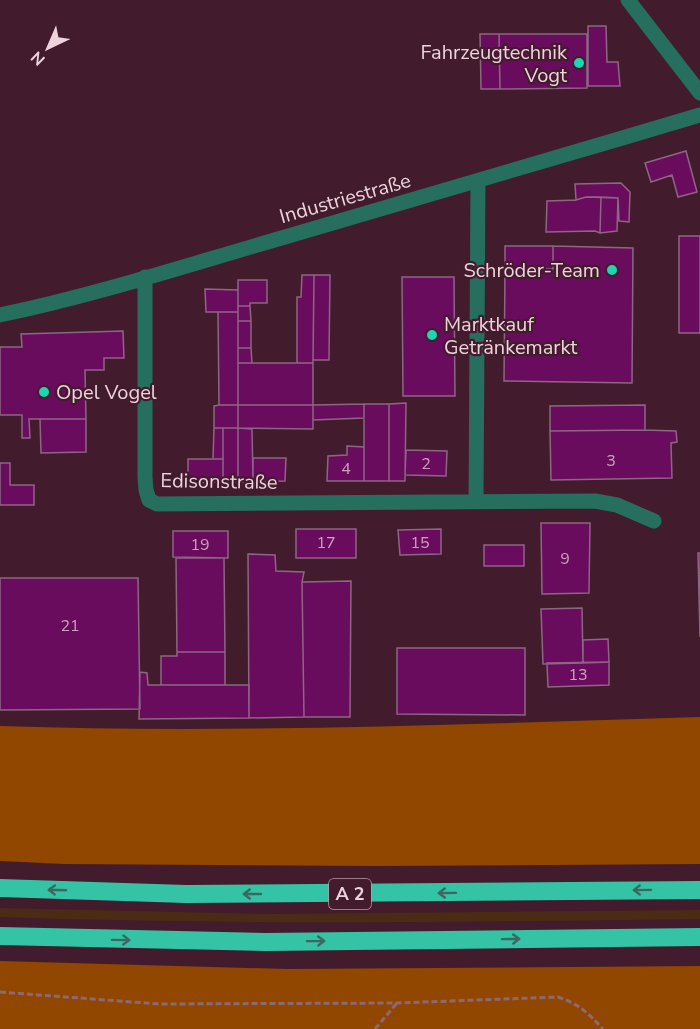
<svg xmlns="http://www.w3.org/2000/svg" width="700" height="1029" font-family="'Nunito Sans',sans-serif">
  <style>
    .green { fill: #4c2b14 }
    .forest { fill: #914700 }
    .building { fill: #6a0c5e; stroke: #8d6684; stroke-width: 1.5 }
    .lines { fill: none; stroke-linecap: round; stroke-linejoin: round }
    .path { stroke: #8b6977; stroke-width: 3; stroke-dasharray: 6 3; stroke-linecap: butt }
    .street { stroke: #266e5d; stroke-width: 15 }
    .highway { stroke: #34c3a4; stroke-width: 18 }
    .oneway { stroke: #3c6762 }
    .poi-dot { fill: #1dd5b1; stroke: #421b2c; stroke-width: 2 }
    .labels { text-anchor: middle; stroke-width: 4.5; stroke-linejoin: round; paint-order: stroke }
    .number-label { font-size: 16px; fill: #cda1bd }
    .shield { fill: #421b2c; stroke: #ba9ca8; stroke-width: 1.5 }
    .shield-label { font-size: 18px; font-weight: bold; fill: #eed3dd }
    .poi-label { font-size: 20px; fill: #eed3dd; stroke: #421b2c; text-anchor: end }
    .street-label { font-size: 20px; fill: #eed3dd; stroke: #421b2c }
  </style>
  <rect width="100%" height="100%" fill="#421b2c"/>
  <!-- green -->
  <path class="green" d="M0 908 268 914 700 910V919C467 922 233 925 0 917Z"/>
  <!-- forest -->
  <path class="forest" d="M700 717V864L375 866 64 864 0 861V726C233 734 467 724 700 717Z
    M0 961 287 969 700 966V1029H0Z"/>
  <!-- building -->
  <path class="building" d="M588 26H606L607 62H618L620 86H588Z
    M480 34H499L500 89H481Z
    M499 34H587V88L500 89Z
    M686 151 697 192 678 197 672 175 651 182 645 163Z
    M621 183 630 192 629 222 619 221 618 198 586 197 576 200 575 184Z
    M586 197H601L600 233 595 231 546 232 547 201 576 200Z
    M601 197 618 198 617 231 600 233Z
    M679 236H700V333H679Z
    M505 246H553V269L505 268Z
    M553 246 633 248 632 383 504 381 505 268 553 269Z
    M302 275H314L313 363H297V297H301Z
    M314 275H330L329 360H313Z
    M402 277H454L455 396H403Z
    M238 280H267V303H250V306H238Z
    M205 289 238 290V312H206Z
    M238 306H250L251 321H238Z
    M218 312H238V405H219Z
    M238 321H251V348H238Z
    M123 331 124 358H104V370H85L86 419H29L30 438H22V415H0V347H22L21 334Z
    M238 348H251L252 363H238Z
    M238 363H313V405H238Z
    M406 403 405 481H389V404Z
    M364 404V418L313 420V405Z
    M364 404H389V481H364Z
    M219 405H238V428H214V406Z
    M238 405H313V429L238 428Z
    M645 405V430L550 431V406Z
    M40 419H86V452L41 453Z
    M214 428H223V459H213Z
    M223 428H238V482H223Z
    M238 428 252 429 253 482H238Z
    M645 430 676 431 677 442 671 443 672 478 551 480 550 431Z
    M347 446 364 447V481H327L328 456 347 455Z
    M406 450 447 451 446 476 405 475Z
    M253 458H286L285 481 253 482Z
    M188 459H223V482L188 483Z
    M0 463H10V485H34V505H0Z
    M541 523H590L589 593 542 594Z
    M296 529H356V558H296Z
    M441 529V554L400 555 398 530Z
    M173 531H228V558L173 557Z
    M484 545H524V566H484Z
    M698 553H700V637Z
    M248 554 275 555 276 571 304 572 302 582 304 717 249 718Z
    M176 558H224L225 652H177Z
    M0 578H138L140 709 0 710Z
    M351 581 350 717H304L302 582Z
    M582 608 583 663 543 664 541 609Z
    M608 639 609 662 583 663V640Z
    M397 648H525V715L397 714Z
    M177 652H225V685H161V656H177Z
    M609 662V685L548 687 547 663Z
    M140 672 147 673 148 685H249V718L139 719Z"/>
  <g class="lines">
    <!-- path -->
    <path class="path" d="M0 992 159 1004 397 1003 558 997C579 1004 588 1013 603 1029
      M375 1029 397 1003"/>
    <!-- street -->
    <path class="street" d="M628 0 700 93
      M145 277V477L146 490 149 500 157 504 595 501 617 505 654 521
      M0 315C96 295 191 264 285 237 424 196 562 156 700 115
      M476 501 478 182"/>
    <!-- highway -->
    <path class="highway" d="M0 888 186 894 700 890
      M0 936 266 942 700 937"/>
  </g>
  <!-- one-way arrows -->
  <defs><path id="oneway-shaft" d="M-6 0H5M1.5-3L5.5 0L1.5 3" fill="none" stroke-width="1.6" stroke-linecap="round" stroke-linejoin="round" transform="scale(1.5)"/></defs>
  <g class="oneway">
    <use href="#oneway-shaft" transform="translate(57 890) rotate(-178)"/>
    <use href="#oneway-shaft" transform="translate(642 890) rotate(179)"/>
    <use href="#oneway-shaft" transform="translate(447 893) rotate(179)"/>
    <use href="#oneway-shaft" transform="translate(252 894) rotate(-180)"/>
    <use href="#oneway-shaft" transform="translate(511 939) rotate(-1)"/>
    <use href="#oneway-shaft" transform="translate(121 940) rotate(1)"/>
    <use href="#oneway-shaft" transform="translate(316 941) rotate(-1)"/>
  </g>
  <!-- markers -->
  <g class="poi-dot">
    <circle cx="579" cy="63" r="6"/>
    <circle cx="612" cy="270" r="6"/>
    <circle cx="432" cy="335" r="6"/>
    <circle cx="44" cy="392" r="6"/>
  </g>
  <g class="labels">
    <!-- number labels -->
    <g class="number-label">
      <text x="611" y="466">3</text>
      <text x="426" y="469">2</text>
      <text x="346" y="474">4</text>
      <text x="326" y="548">17</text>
      <text x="420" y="548">15</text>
      <text x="200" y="550">19</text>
      <text x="565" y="564">9</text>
      <text x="70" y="631">21</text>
      <text x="578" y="680">13</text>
    </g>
    <!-- shield labels -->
    <rect class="shield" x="329" y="879" width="42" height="30" rx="4.5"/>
    <g class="shield-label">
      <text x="350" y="900">A 2</text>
    </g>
    <!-- poi labels -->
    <g class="poi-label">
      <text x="567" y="59">Fahrzeugtechnik<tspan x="567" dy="23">Vogt</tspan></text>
      <text x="600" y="277">Schröder-Team</text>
      <text x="444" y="331" text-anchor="start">Marktkauf<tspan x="444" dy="23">Getränkemarkt</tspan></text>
      <text x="56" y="399" text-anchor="start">Opel Vogel</text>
    </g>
    <!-- street labels -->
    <g class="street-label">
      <text transform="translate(345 198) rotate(-16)" y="7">Industriestraße</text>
      <text transform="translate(219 481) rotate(1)" y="7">Edisonstraße</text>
    </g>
  </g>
  <!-- north arrow -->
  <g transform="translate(48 48) rotate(224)" stroke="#421b2c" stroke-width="4.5" paint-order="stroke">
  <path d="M0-4.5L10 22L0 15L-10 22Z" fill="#eed3dd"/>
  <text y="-9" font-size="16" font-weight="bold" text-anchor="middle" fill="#eed3dd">N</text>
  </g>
</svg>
